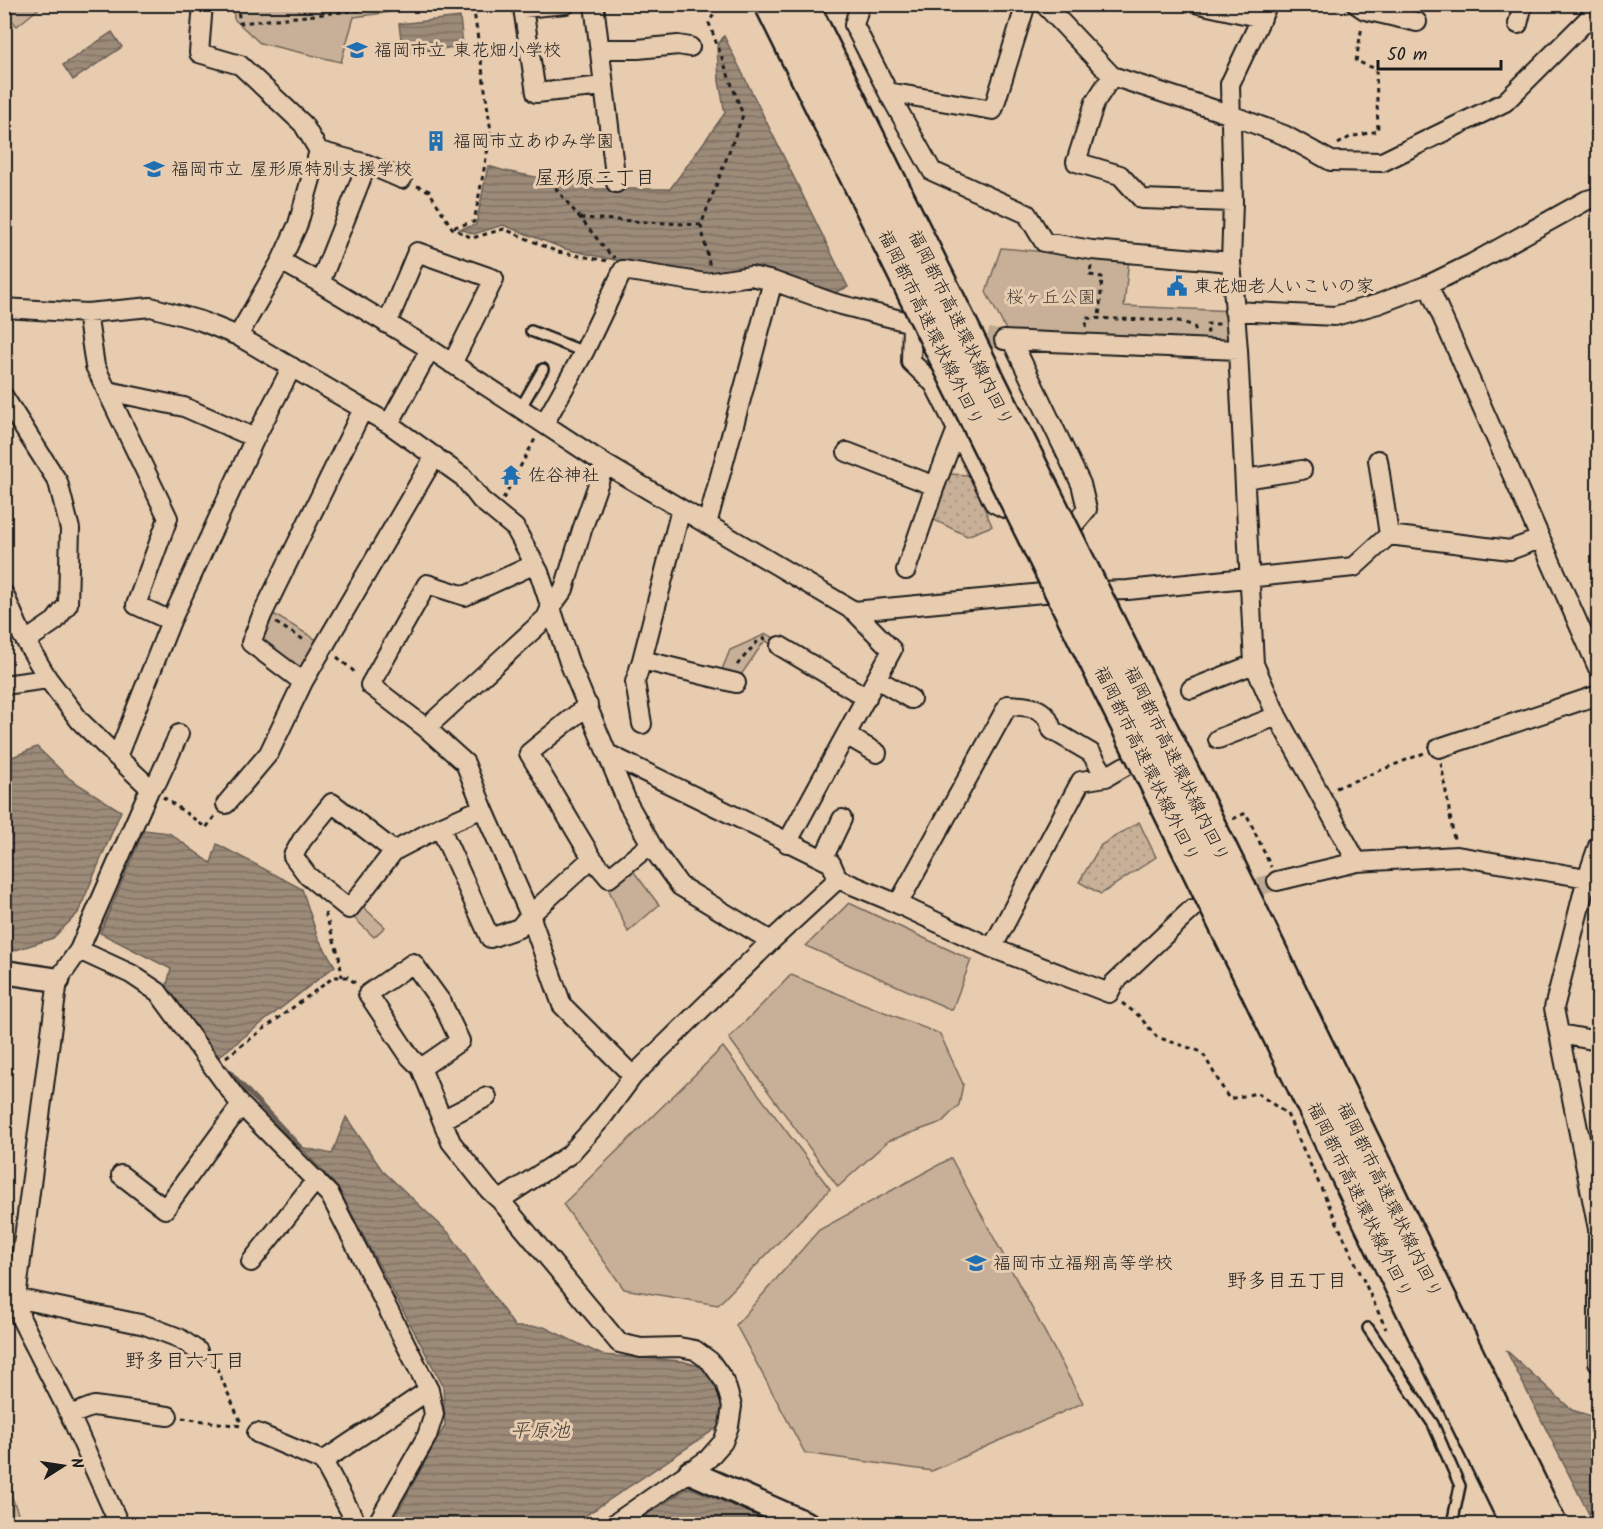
<svg xmlns="http://www.w3.org/2000/svg" width="1603" height="1529" font-family="Kalam,'Klee One',sans-serif">
  <style>
    .grass { fill: url(#grass-dots); stroke: #72665a; stroke-width: 1.5 }
    .forest { fill: url(#forest-firs); stroke: #72665a; stroke-width: 1.5 }
    .park { fill: #c7b097; stroke: #72665a; stroke-width: 1.5 }
    .water { fill: url(#water-rules); stroke: #695f54; stroke-width: 1.5 }
    .lines { fill: none; stroke-linecap: round; stroke-linejoin: round }
    .stream { stroke: #695f54; stroke-width: 5 }
    .minor-tunnel { stroke: #bfa992; stroke-width: 18; stroke-dasharray: 18 9; stroke-linecap: butt }
    .service-casing { stroke: #1c1c1c; stroke-width: 14 }
    .minor-casing { stroke: #1c1c1c; stroke-width: 22 }
    .tertiary-casing { stroke: #1c1c1c; stroke-width: 27 }
    .path { stroke: #1c1c1c; stroke-width: 3; stroke-dasharray: 4.5 4.5; stroke-linecap: butt }
    .service { stroke: #e8ccaf; stroke-width: 9 }
    .minor { stroke: #e8ccaf; stroke-width: 18 }
    .tertiary { stroke: #e8ccaf; stroke-width: 22 }
    .motorway-bridge-casing { stroke: #1c1c1c; stroke-width: 38; stroke-linecap: butt }
    .motorway-bridge { stroke: #e8ccaf; stroke-width: 33 }
    .labels { text-anchor: middle; stroke-width: 6; stroke-linejoin: round; paint-order: stroke }
    .poi-label { font-size: 18px; fill: #1c1c1c; stroke: #e8ccaf; text-anchor: start }
    .park-label { font-size: 18px; fill: #47413b; stroke: #e8ccaf }
    .street-label { font-size: 18px; fill: #1c1c1c; stroke: #e8ccaf }
    .neighbourhood-label { font-size: 20px; fill: #1c1c1c; stroke: #e8ccaf }
    .water-label { font-size: 20px; font-style: italic; fill: #433d38; stroke: #e8ccaf }
  </style>
  <defs>
    <pattern id="grass-dots" width="8" height="8" patternUnits="userSpaceOnUse" patternTransform="scale(1.5)"><rect width="8" height="8" fill="#c7b097"/><path d="M2 2h.1M6 6h.1" fill="none" stroke="#aa9782" stroke-width="1.8" stroke-linecap="round"/></pattern>
    <pattern id="forest-firs" width="22" height="20" patternUnits="userSpaceOnUse" patternTransform="scale(1.5)"><rect width="22" height="20" fill="#c7b097"/><path d="M5 1l3.5 6h-7zM16 11l3.5 6h-7z" fill="#aa9782"/></pattern>
    <pattern id="water-rules" width="6" height="5" patternUnits="userSpaceOnUse" patternTransform="scale(1.5)"><rect width="6" height="5" fill="#9d8b79"/><path d="M0 2.5h6" fill="none" stroke="#7f7162"/></pattern>
  </defs>
  <rect width="100%" height="100%" fill="#e8ccaf"/>
  <filter id="ink" filterUnits="userSpaceOnUse"><feTurbulence type="fractalNoise" baseFrequency=".0167" numOctaves="2"/><feDisplacementMap in="SourceGraphic" scale="12" xChannelSelector="R" yChannelSelector="G"/><feConvolveMatrix kernelMatrix="1 2 1 2 8 2 1 2 1" color-interpolation-filters="sRGB"/></filter>
  <g filter="url(#ink)">
    <!-- grass -->
    <path class="grass" d="M947 474 970 475 992 526 967 536 928 517Z
      M1139 822 1156 857 1101 894 1079 882 1101 845Z"/>
    <!-- forest -->
    <path class="forest" d="M5 1478 22 1524H5Z"/>
    <!-- park -->
    <path class="park" d="M4 5 5 4 43 5 17 26 5 13Z
      M233 5H389L390 12 354 17 341 62 260 43 234 19Z
      M1001 248 1129 259 1124 306 1234 311 1238 350 1012 341 986 292Z
      M270 612 317 640 302 669 265 647 260 633Z
      M766 634 782 641 777 648 766 641 763 643 741 675 721 672 730 650Z
      M631 868 659 905 628 932 608 888Z
      M849 903 971 960 952 1010 806 946Z
      M361 905 385 927 374 937 352 916Z
      M791 975 940 1034 963 1084 959 1105 942 1122 888 1141 838 1187 729 1038Z
      M723 1047 830 1189 718 1305 624 1289 563 1204Z
      M951 1158 1083 1403 932 1471 805 1453 736 1325 819 1230Z"/>
    <!-- water -->
    <path class="water" d="M460 17 463 46 403 54 399 24Z
      M112 32 122 47 73 80 63 65Z
      M724 36 848 287 829 295 777 277 706 280 565 249 503 225 474 234 460 229 476 225 488 166 505 171 596 189H670L725 113 719 81 717 46Z
      M37 747 70 779 121 811 78 913 53 938 13 951 4 946 5 760Z
      M144 830 169 833 211 863 217 844 302 889 318 938 335 966 217 1058 166 989 171 969 100 933Z
      M346 1117 382 1170 450 1234 515 1327H544L602 1355 682 1361 705 1368 722 1400 721 1425 573 1524H391L445 1425 443 1386 338 1188 300 1147 332 1154Z
      M1506 1350 1572 1410 1598 1418V1524H1594Z
      M689 1487 777 1524H632Z"/>
    <g class="lines">
      <!-- stream -->
      <path class="stream" d="M225 1067 300 1147"/>
      <!-- minor-tunnel -->
      <path class="minor-tunnel" d="M961 332 1004 340
        M1234 895 1277 881"/>
      <!-- service casing -->
      <g class="service-casing">
        <path id="service" d="M531 331 584 352
          M520 409 543 369
          M1368 1328 1433 1424 1460 1486 1452 1524"/>
      </g>
      <!-- minor casing -->
      <g class="minor-casing">
        <path id="minor" d="M203 4 199 53 240 65 303 124 319 151 298 224 281 261 238 336
          M566 4 523 8 536 93 604 86
          M594 4 616 183
          M860 4 854 25 888 92 932 171 1027 214 1044 242 1092 250 1231 262
          M1044 4 1112 76 1231 115 1284 135 1331 161 1382 162 1505 102 1598 9
          M1199 4 1262 18
          M1268 4 1230 84 1233 202 1231 262 1238 350 1254 664 1277 716 1357 862 1457 856 1587 878H1598
          M1356 4 1365 10 1417 22
          M1518 24 1523 4
          M600 49H638L678 45 690 47
          M1112 76 1095 102 1076 162 1120 175 1142 199 1233 202
          M888 92 993 110 1026 4
          M319 151 367 164 402 179
          M367 164 320 283 430 349
          M281 261 320 283
          M1428 285 1598 668
          M4 308 87 313 151 307 201 321 238 336 389 424 463 477 481 500 515 528 539 572 569 662 628 804 656 853 680 886 771 941
          M1234 311 1335 316 1378 304 1428 285 1473 263 1587 200 1598 197
          M87 313 95 366 168 518 136 605 171 621
          M387 324 417 252 494 279 452 364
          M1004 340 1238 350
          M1012 341 1081 484 1087 509 1072 527
          M108 391 184 407 255 438
          M4 397 58 482 70 529 68 604 55 621 26 641
          M389 424 430 349 605 464 582 530 564 589 551 607 546 618 426 728
          M544 424 584 352 623 270 705 283 751 276 773 281
          M847 452 935 486 957 429
          M1378 460 1389 535
          M605 464 854 611
          M1245 479 1302 470
          M681 509 642 660 736 683
          M707 524 773 281 834 303 912 323 911 362 934 384 994 503 1004 508 1026 510
          M535 564 465 596 427 584 370 685 426 728 465 763 483 808 530 915 562 1005 633 1076
          M906 570 935 486
          M4 594 22 635 48 679
          M780 646 867 698
          M642 660 635 682 642 724
          M877 679 911 699
          M303 682 251 643 262 615 363 409
          M4 685 48 679 80 721 117 757
          M1191 689 1254 664
          M846 735 877 753
          M1218 739 1277 716
          M1439 748 1598 695
          M608 754 831 863 838 879
          M150 788 157 782 179 734
          M226 804 269 753 303 682 435 456
          M483 808 440 827 490 938 519 928 530 915 592 858 529 753 588 705
          M787 843 892 650 854 611 1043 593C1071 594 1099 590 1128 590L1354 567 1389 535 1510 550 1540 539
          M1598 846 1587 878 1554 1008 1598 1229V1362
          M394 851 349 909 308 876 293 856 302 840 332 803 394 851 440 827
          M592 858 609 878 651 844
          M823 859 842 819
          M1277 881 1357 862
          M898 904 1008 705C1030 707 1046 705 1052 730L1091 753 1106 777
          M992 948 1081 781 1106 777 1123 767 1145 757
          M79 950 131 974 158 992 241 1105 330 1195 429 1390 434 1414 427 1436 377 1524
          M1560 1034 1598 1041
          M421 1068 460 1041 442 1003 413 963 368 994 410 1057 421 1068 451 1142 489 1190 500 1200
          M442 1120 487 1097
          M121 1175 165 1209 241 1105
          M251 1262 316 1180
          M16 1298 145 1325 179 1338 198 1351
          M70 1415 94 1406 168 1416
          M257 1433 323 1461 357 1524
          M323 1461 429 1390
          M119 1524 70 1415 21 1319 16 1298 58 980 79 950 150 788 117 757 171 621 255 438 292 367
          M614 1524 708 1459 723 1442 729 1426 732 1406 725 1382 710 1361 695 1350 679 1347 641 1348 619 1343 500 1200 569 1155 602 1118 633 1076 771 941 838 879 898 904 992 948 1109 993 1114 983 1192 909"/>
      </g>
      <!-- tertiary casing -->
      <g class="tertiary-casing">
        <path id="tertiary" d="M4 972 58 980
          M690 1472 808 1524"/>
      </g>
      <!-- path -->
      <path class="path" d="M237 4 240 23 389 7 390 4
        M1338 144 1350 137 1378 131 1376 69 1356 61 1362 26
        M598 181 552 174 549 180 612 257H615
        M417 186 429 191 452 228 472 238 504 229 558 252 608 261
        M580 218 701 225 743 115 709 23 719 4
        M701 225 710 267
        M454 227 474 222 491 132 473 4
        M1091 266 1090 275 1102 277 1099 319
        M1086 327 1087 318 1179 321 1194 326 1196 331
        M1206 332H1208L1207 324H1220
        M503 499 535 439
        M276 623 306 641
        M337 657 357 674
        M737 665 758 641 766 638
        M1441 763 1454 839
        M1336 788 1424 753
        M163 797 193 818 206 828 215 816
        M1233 819 1246 813 1271 867
        M325 913 339 956 342 977
        M1122 1003 1138 1015 1157 1037 1202 1052 1229 1099 1257 1093 1287 1114 1386 1329
        M226 1057 334 977H348L355 983
        M211 1361 215 1364 242 1425
        M182 1418 241 1426"/>
      <!-- service -->
      <use href="#service" class="service"/>
      <!-- minor -->
      <use href="#minor" class="minor"/>
      <!-- tertiary -->
      <use href="#tertiary" class="tertiary"/>
      <!-- motorway-bridge casing -->
      <g class="motorway-bridge-casing">
        <path id="motorway-bridge" d="M772 4C907 280 1044 554 1179 828 1293 1060 1404 1293 1518 1524
          M801 4 1204 817 1549 1524"/>
      </g>
      <!-- motorway-bridge -->
      <use href="#motorway-bridge" class="motorway-bridge"/>
    </g>
  </g>
  <!-- icons -->
  <defs>
    <g id="school-bare" transform="scale(1.62)"><path d="M0-5L7-2L0 1L-7-2ZM-4 1L0 2.5L4 1V4Q0 6-4 4Z" fill="#1f6fb2" stroke="#e8ccaf" stroke-width="2.5" paint-order="stroke"/></g>
    <g id="building-bare" transform="scale(1.62)"><path d="M-4-6H4V6H1V3H-1V6H-4ZM-2.5-4.3h1.7v1.8h-1.7ZM.8-4.3h1.7v1.8H.8ZM-2.5-1h1.7V.8h-1.7ZM.8-1h1.7V.8H.8Z" fill="#1f6fb2" stroke="#e8ccaf" stroke-width="2.5" paint-order="stroke"/></g>
    <g id="civic-bare" transform="scale(1.62)"><path d="M-.6-6.5H3V-4.5H.6V-3L4-1V1h2V6H-6V1h2V-1L-.6-3ZM-1.2 2.5V6h2.4V2.5Z" fill="#1f6fb2" stroke="#e8ccaf" stroke-width="2.5" paint-order="stroke"/></g>
    <g id="temple-bare" transform="scale(1.62)"><path d="M0-6L5-2H3V0L6.5 2.5H4V6H1.5V3h-3V6H-4V2.5H-6.5L-3 0V-2H-5Z" fill="#1f6fb2" stroke="#e8ccaf" stroke-width="2.5" paint-order="stroke"/></g>
  </defs>
  <g fill-rule="evenodd">
    <use href="#school-bare" x="357" y="50"/>
    <use href="#building-bare" x="436" y="141"/>
    <use href="#school-bare" x="154" y="169"/>
    <use href="#civic-bare" x="1177" y="286"/>
    <use href="#temple-bare" x="511" y="475"/>
    <use href="#school-bare" x="976" y="1263"/>
  </g>
  <g class="labels">
    <!-- poi labels -->
    <g class="poi-label">
      <text x="374" y="56">福岡市立 東花畑小学校</text>
      <text x="453" y="147">福岡市立あゆみ学園</text>
      <text x="171" y="175">福岡市立 屋形原特別支援学校</text>
      <text x="1194" y="292">東花畑老人いこいの家</text>
      <text x="528" y="481">佐谷神社</text>
      <text x="993" y="1269">福岡市立福翔高等学校</text>
    </g>
    <!-- park labels -->
    <g class="park-label">
      <text x="1051" y="303">桜ヶ丘公園</text>
    </g>
    <!-- street labels -->
    <g class="street-label">
      <text transform="translate(931 328) rotate(64)" y="6">福岡都市高速環状線外回り</text>
      <text transform="translate(961 328) rotate(64)" y="6">福岡都市高速環状線内回り</text>
      <text transform="translate(1147 764) rotate(64)" y="6">福岡都市高速環状線外回り</text>
      <text transform="translate(1177 764) rotate(64)" y="6">福岡都市高速環状線内回り</text>
      <text transform="translate(1360 1200) rotate(64)" y="6">福岡都市高速環状線外回り</text>
      <text transform="translate(1390 1200) rotate(64)" y="6">福岡都市高速環状線内回り</text>
    </g>
    <!-- neighbourhood labels -->
    <g class="neighbourhood-label">
      <text x="595" y="184">屋形原二丁目</text>
      <text x="1287" y="1287">野多目五丁目</text>
      <text x="185" y="1367">野多目六丁目</text>
    </g>
    <!-- water labels -->
    <g class="water-label">
      <text x="540" y="1437">平原池</text>
    </g>
  </g>
  <!-- margin -->
  <rect width="1603" height="1529" fill="none" stroke="#e8ccaf" stroke-width="24"/>
  <rect x="12" y="12" width="1579" height="1505" fill="none" stroke="#1c1c1c" stroke-width="2" filter="url(#ink)"/>
  <!-- north arrow -->
  <g transform="translate(63 1466) rotate(78)" stroke="#e8ccaf" stroke-width="4.5" paint-order="stroke">
  <path d="M0-4.5L10 22L0 15L-10 22Z" fill="#1c1c1c"/>
  <text y="-9" font-size="16" font-weight="bold" text-anchor="middle" fill="#1c1c1c">N</text>
  </g>
  <!-- scale -->
  <path d="M1378 60v9h123v-9" fill="none" stroke="#1c1c1c" stroke-width="3"/>
  <text x="1387" y="60" font-size="18" fill="#1c1c1c" stroke="#e8ccaf" stroke-width="4.5" paint-order="stroke">50 m</text>
</svg>
